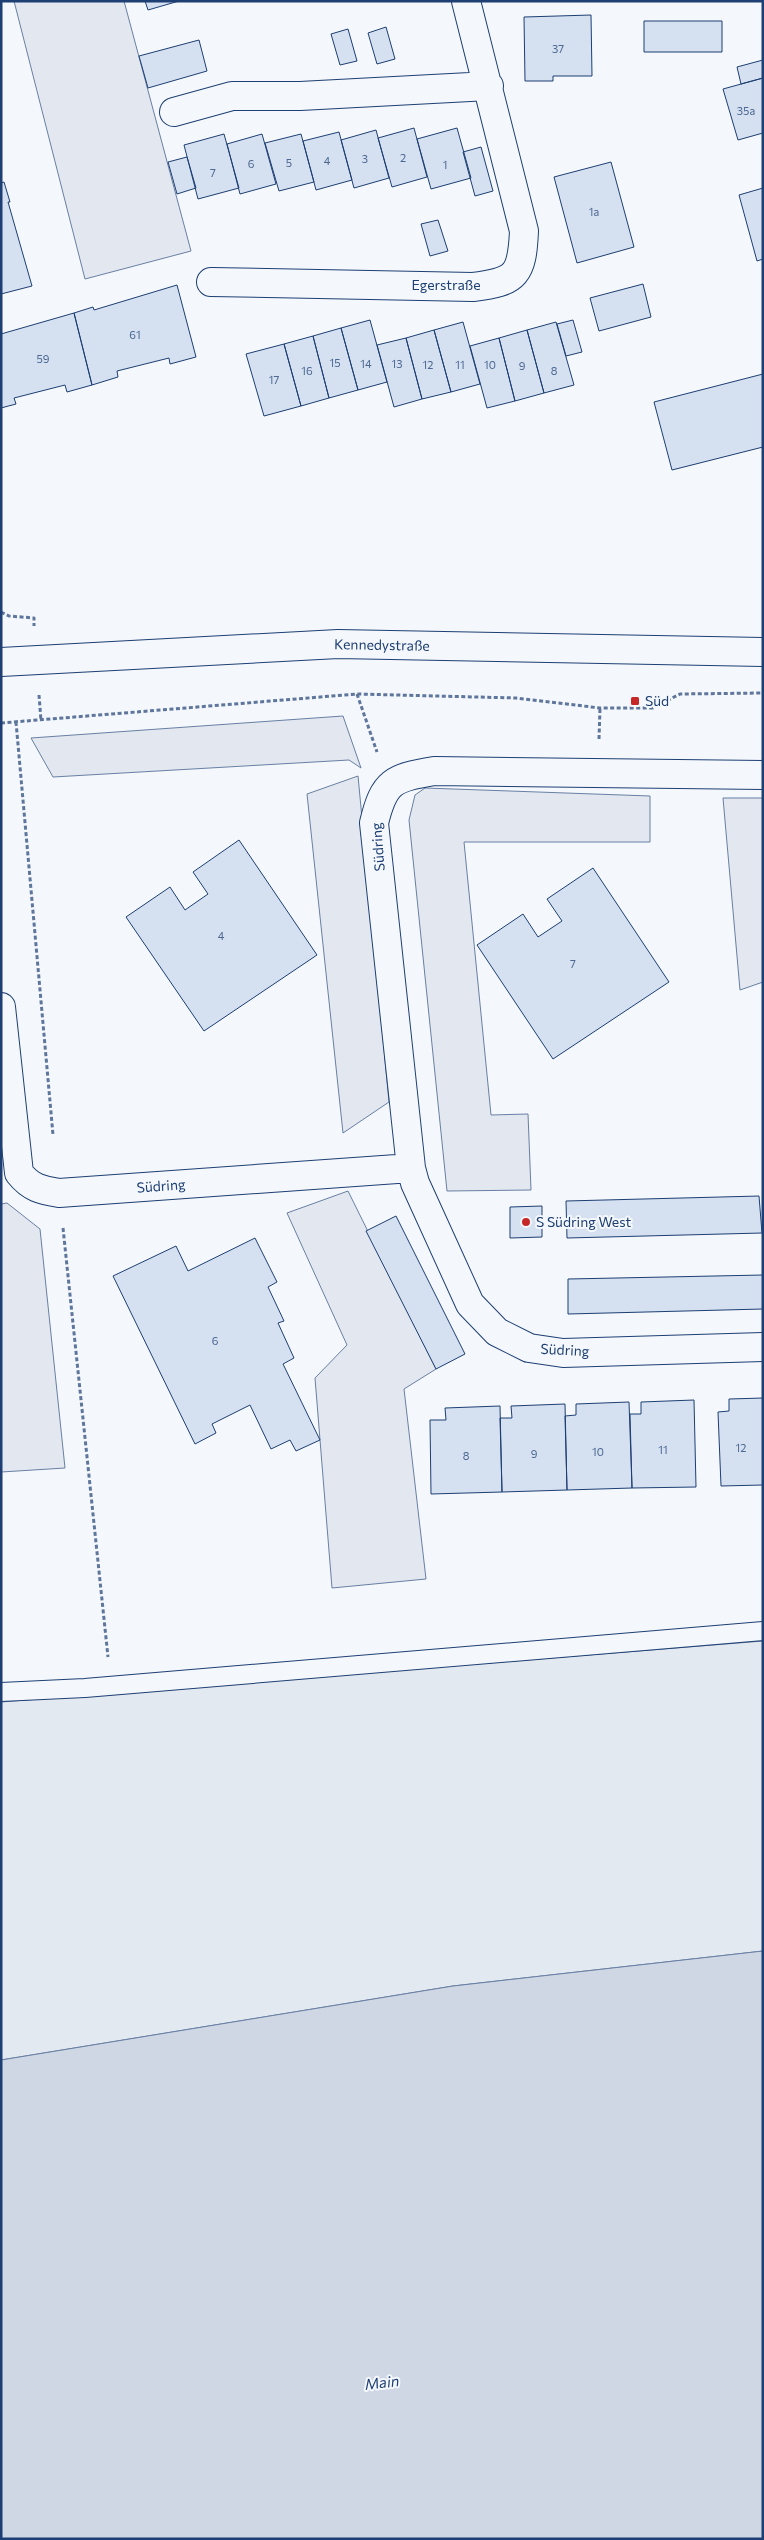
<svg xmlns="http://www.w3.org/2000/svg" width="764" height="2540" font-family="Commissioner,sans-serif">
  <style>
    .green { fill: #e3e9f0; stroke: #687fa3 }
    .parking { fill: #e3e8f0; stroke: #687fa3 }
    .water { fill: #cfd7e4; stroke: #687fa3 }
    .building { fill: #d5e0f0; stroke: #1d3f73 }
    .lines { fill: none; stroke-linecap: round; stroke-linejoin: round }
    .service-casing { stroke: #1d3f73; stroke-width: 20 }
    .minor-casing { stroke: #1d3f73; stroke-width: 30 }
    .secondary-casing { stroke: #1d3f73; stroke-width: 30 }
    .path { stroke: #5e769c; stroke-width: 3; stroke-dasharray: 4 2.5; stroke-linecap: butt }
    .service { stroke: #f4f7fb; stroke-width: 18 }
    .minor { stroke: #f4f7fb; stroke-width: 28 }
    .secondary { stroke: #f4f7fb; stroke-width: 28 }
    .poi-dot { fill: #c62828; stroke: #f4f7fb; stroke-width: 2 }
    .labels { text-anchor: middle; stroke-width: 4; stroke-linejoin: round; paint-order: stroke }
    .number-label { font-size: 11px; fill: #4b6792 }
    .street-label { font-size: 14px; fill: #1d3f73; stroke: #f4f7fb }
    .poi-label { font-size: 14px; fill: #1d3f73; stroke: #f4f7fb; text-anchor: start }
    .water-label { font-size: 15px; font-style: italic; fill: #1d3f73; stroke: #f4f7fb }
  </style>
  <rect width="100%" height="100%" fill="#f4f7fb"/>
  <!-- green -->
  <path class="green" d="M763 1641V1951L453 1986 1 2060V1702Z"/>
  <!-- parking -->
  <path class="parking" d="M14 1H124L191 251 85 279Z
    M343 716 361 768 349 760 53 777 31 738Z
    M358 776 389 1102 343 1133 307 794Z
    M425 788 650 796V842H464L491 1115 528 1114 531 1190 447 1191 409 820 415 795Z
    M723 798H763V982L740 990Z
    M348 1191 436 1369 404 1389 426 1579 332 1588 315 1378 347 1345 287 1213Z
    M7 1203 40 1229 65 1468 1 1472V1204Z"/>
  <!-- water -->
  <path class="water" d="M763 1951V2539H1V2060L453 1986Z"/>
  <!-- building -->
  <path class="building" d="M145 1H179L148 10Z
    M591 15 592 76H553V81H525L524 17Z
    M644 21H722V52H644Z
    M386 27 395 59 377 64 368 33Z
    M348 29 357 61 340 65 331 34Z
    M199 40 207 71 148 88 139 56Z
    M763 60V78L741 84 737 67Z
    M763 78V133L738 140 723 89Z
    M414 128 427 177 392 187 378 138Z
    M457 128 471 178 431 189 417 139Z
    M376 130 389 178 354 188 341 140Z
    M339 132 352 180 316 190 303 141Z
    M224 134 239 188 198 199 184 145Z
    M262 134 276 184 240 194 227 144Z
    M301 134 314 182 279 191 265 143Z
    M481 147 493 191 475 196 463 152Z
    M187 157 196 188 177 194 168 162Z
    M611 162 634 247 577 263 554 177Z
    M4 182 10 202H8L32 286 1 294V183Z
    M763 188V259L757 261 739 195Z
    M438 220 448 251 430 256 421 224Z
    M643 284 651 317 599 331 590 298Z
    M177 285 196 357 170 364 169 358 117 371 118 377 92 385 74 313 93 307 94 310Z
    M74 313 92 385 67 392 65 385 14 398 16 404 1 408V334Z
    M370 320 387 382 358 390 341 328Z
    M573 320 582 352 566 356 557 324Z
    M463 322 480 384 451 392 434 330Z
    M556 322 574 385 544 393 527 330Z
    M341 328 358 390 329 398 313 336Z
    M434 330 451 392 422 399 406 338Z
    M527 330 544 393 515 401 499 338Z
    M313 336 329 398 301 406 284 344Z
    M406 338 422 399 394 407 377 345Z
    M499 338 515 401 487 408 470 346Z
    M284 344 301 406 264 416 246 354Z
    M763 374V447L672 470 654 402Z
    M239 840 317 955 204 1031 126 917 170 887 185 910 208 894 193 872Z
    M593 868 669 982 553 1059 477 945 523 914 538 937 562 921 547 899Z
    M759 1196 762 1233 567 1238 566 1201Z
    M542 1206V1237L510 1238V1207Z
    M396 1216 465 1354 436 1369 366 1231Z
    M255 1238 277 1282 268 1287 284 1321 278 1323 294 1358 283 1364 320 1440 296 1451 290 1440 271 1449 250 1405 212 1424 216 1433 195 1444 113 1276 176 1246 188 1271Z
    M763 1275V1309L568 1314V1279Z
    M763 1398V1485L721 1486 718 1412 729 1411V1399Z
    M694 1400 696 1487 632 1488 630 1414H641V1402Z
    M629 1402 632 1488 567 1490 565 1416 576 1415V1404Z
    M565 1404 567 1490 502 1492 500 1418H512L511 1406Z
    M500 1406 502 1492 431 1494 430 1420H446L445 1408Z"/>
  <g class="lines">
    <!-- service casing -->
    <g class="service-casing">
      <path id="service" d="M1 1692 85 1688 763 1631"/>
    </g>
    <!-- minor casing -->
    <g class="minor-casing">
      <path id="minor" d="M174 112 232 96H300L489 86
        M211 282 473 287C517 282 522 274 524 231L466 1
        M763 775 434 771C393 778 384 781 374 823L411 1168 415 1183 470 1304 497 1332 529 1348 563 1353 763 1347
        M1 1007 19 1173C31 1188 41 1190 59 1193L411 1168"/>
    </g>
    <!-- secondary casing -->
    <g class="secondary-casing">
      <path id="secondary" d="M1 662 338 644 763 652"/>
    </g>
    <!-- path -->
    <path class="path" d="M1 612 9 616 34 618V626
      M357 694 377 752
      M39 695 41 721
      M16 722 53 1135
      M1 723 357 694 516 698 600 708H653L680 694 763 693
      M599 739 600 708
      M63 1228 108 1657"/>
    <!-- service -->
    <use href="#service" class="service"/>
    <!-- minor -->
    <use href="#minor" class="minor"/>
    <!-- secondary -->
    <use href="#secondary" class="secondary"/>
  </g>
  <!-- markers -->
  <g class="poi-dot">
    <rect x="630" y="696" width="10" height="10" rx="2.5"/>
    <circle cx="526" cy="1222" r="5"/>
  </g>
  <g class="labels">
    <!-- number labels -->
    <g class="number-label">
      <text x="558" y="53">37</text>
      <text x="746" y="115">35a</text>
      <text x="403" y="162">2</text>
      <text x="365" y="163">3</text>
      <text x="327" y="165">4</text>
      <text x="289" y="167">5</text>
      <text x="251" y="168">6</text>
      <text x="445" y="169">1</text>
      <text x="213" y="177">7</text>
      <text x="594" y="216">1a</text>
      <text x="135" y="339">61</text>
      <text x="43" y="363">59</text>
      <text x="335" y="367">15</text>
      <text x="366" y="368">14</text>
      <text x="397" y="368">13</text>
      <text x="428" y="369">12</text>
      <text x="460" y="369">11</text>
      <text x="490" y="369">10</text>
      <text x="522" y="370">9</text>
      <text x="307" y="375">16</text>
      <text x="554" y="375">8</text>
      <text x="274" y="384">17</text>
      <text x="221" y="940">4</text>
      <text x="573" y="968">7</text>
      <text x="215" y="1345">6</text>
      <text x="741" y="1452">12</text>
      <text x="663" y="1454">11</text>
      <text x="598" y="1456">10</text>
      <text x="534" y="1458">9</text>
      <text x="466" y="1460">8</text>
    </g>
    <!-- street labels -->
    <g class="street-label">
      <text x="446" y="290">Egerstraße</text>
      <text transform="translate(382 645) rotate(1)" y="5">Kennedystraße</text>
      <text transform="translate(378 847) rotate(-94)" y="5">Südring</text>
      <text transform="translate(161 1186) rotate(-4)" y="5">Südring</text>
      <text transform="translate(565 1350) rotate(3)" y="5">Südring</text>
    </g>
    <!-- poi labels -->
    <g class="poi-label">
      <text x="645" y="706">Süd</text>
      <text x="536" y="1227">S Südring West</text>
    </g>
    <!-- water labels -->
    <g class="water-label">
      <text transform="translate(382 2383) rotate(-7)" y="5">Main</text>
    </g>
  </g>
  <!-- border -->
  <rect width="764" height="2540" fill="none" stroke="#1d3f73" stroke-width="5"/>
</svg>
